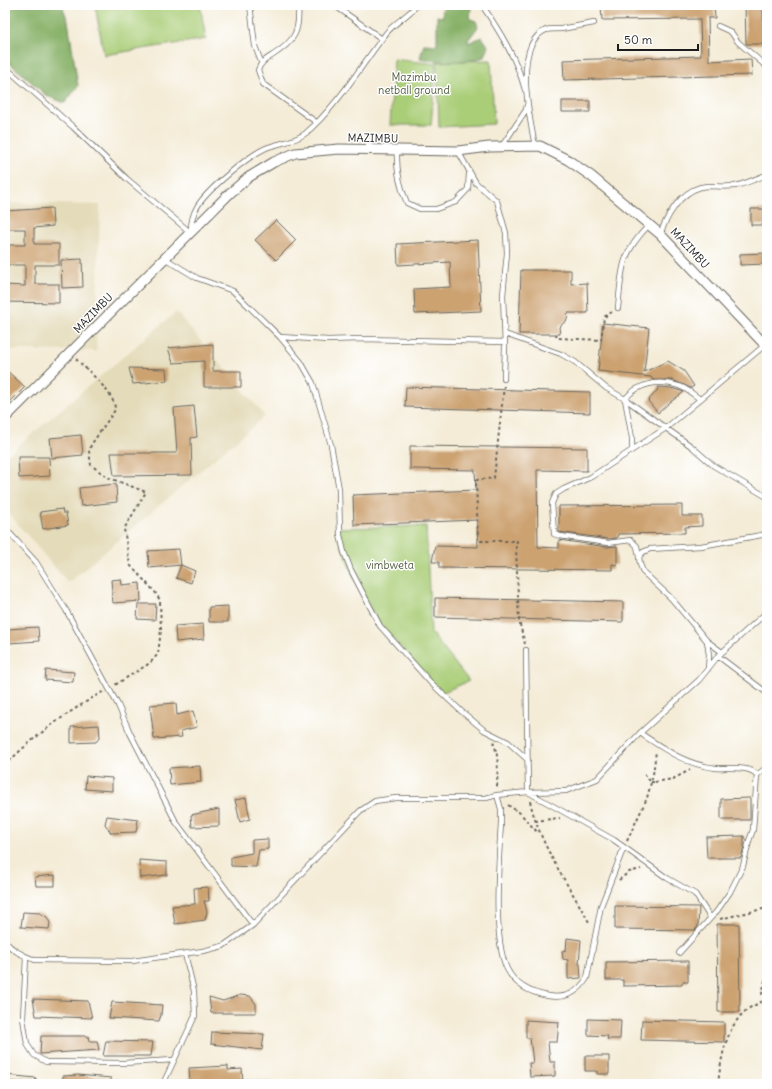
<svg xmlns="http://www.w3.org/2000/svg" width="772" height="1089" font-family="Delius,sans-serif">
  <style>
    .built { fill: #e4dbba }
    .green { fill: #aace78; stroke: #63754a }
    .forest { fill: #87b168; stroke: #526642 }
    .building { fill: #cca271 }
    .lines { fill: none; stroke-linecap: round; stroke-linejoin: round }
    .lane-casing { stroke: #68655d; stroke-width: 6 }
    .street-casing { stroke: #68655d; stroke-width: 11 }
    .path { stroke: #68655d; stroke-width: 2; stroke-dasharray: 3 3; stroke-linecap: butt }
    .lane { stroke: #fff; stroke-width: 4.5 }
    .street { stroke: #fff; stroke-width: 9 }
    .path-bridge { stroke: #68655d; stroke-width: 2; stroke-dasharray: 3 3; stroke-linecap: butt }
    .labels { text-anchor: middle; stroke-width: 3; stroke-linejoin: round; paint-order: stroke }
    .park-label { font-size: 11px; fill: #4e5a3c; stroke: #fff }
    .street-label { font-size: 11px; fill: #1c1c1c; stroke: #fff }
  </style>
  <rect width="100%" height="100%" fill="#fff"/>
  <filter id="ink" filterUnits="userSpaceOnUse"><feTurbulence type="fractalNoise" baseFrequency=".025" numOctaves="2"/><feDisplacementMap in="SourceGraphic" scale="8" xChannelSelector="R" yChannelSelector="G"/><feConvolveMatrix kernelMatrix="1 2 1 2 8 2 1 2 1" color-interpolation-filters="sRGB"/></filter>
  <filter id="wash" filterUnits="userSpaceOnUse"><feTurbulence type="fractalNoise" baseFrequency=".012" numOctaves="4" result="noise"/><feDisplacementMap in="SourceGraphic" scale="16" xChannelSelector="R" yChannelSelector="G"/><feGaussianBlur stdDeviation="0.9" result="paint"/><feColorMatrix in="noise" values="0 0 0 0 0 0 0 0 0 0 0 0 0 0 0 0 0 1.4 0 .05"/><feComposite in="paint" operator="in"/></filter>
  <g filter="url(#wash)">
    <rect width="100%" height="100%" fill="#f4ecd7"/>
    <!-- built -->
    <path class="built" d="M5 203 100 205 96 351 5 350Z
      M176 312 265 416 68 583 5 509V457Z"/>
    <!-- green -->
    <path class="green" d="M95 5H200L206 39 104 55Z
      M394 59 436 64 431 125H390Z
      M491 60 494 124 439 127 437 62Z
      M426 526 431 633 469 681 441 693 378 622 353 576 335 528Z
      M230 1078 284 1084H218Z"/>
    <!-- forest -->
    <path class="forest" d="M5 5H62L68 21 78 86 65 103 47 96 5 59Z
      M445 5H470L471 7 470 19 476 21 478 27 468 40V43L482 37 488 46 484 57C466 63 439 63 420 58L424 44 437 45V16L443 17 442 10Z"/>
    <g id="blocks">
      <!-- building -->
      <path class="building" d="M601 5H714L715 18H708L709 61 751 59 752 75 564 80 563 60 701 56 700 19 602 20Z
        M745 5H763L764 44H746Z
        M562 101H590V112H562Z
        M52 208 53 226 34 228V244H59V265H35V284H59V303L5 302V285L25 286V265H5V245H25V229H5V211Z
        M751 209H767V225H751Z
        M276 220 296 240 276 260 255 240Z
        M478 240 481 311 415 314 414 289 451 287 450 262 398 265 397 244Z
        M767 253V264L740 265V254Z
        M82 259 83 287 62 288 61 260Z
        M521 270H571V284L587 283 588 313H568L567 320 559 327 560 334H519Z
        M603 323 649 328 644 372 668 361 684 371 694 386 691 388 672 380H653L651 377 598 371Z
        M213 344V371H241V387H204V361L173 363 168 348Z
        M129 368 166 369 167 381 133 384Z
        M5 369 25 387 5 407Z
        M406 387 590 392V413L405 407Z
        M657 387 671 388 684 392 669 403 658 413 648 401 658 389Z
        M194 406 197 437 191 438 192 475 114 476 111 453H177L174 408Z
        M81 435 83 455 52 458 50 438Z
        M410 446 587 448V471L537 470 538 547 559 548V540L607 547 617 546V565L612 564V570L439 568V562H432L435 546 478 547 477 520 354 525 353 495 476 490 475 470 410 469Z
        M18 457H49L50 476 19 478Z
        M116 484 117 502 81 506 79 488Z
        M682 505V516H702V526L685 527V533L618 534 617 538 608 539 559 532V506Z
        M62 509 63 513H66L68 525 43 529 40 512Z
        M179 549 181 565 149 568 148 551Z
        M181 565 195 571 191 583 176 578Z
        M121 579 122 585 140 583 141 601 113 603 111 580Z
        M435 598 623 602V621L622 622 435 617Z
        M138 604H156L155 620 137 619Z
        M228 606V622H209V607Z
        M203 624 204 639 176 642 175 626Z
        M38 627 39 641 9 643 8 629Z
        M46 670 74 672 73 682 45 680Z
        M176 703 177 715 193 711 197 727 181 731 182 737 154 739 150 705Z
        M99 725 100 737 96 742 71 743V727Z
        M200 766 201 782 170 785 169 768Z
        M86 776 112 778V791L85 789Z
        M246 798 250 819 240 822 235 800Z
        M750 798V820H721V799Z
        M219 809V826L192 827 191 815Z
        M107 816 138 820 136 832 111 833 105 824Z
        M744 836V846L741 858H707L706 837Z
        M268 839V849L259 850 256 867 231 866V857L252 853V840Z
        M139 860 167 862V875L140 878Z
        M55 875V886H36L35 877Z
        M208 887 209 901H204L207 912 205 920 175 924 172 906 195 904 194 888Z
        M615 906 699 907 698 926 695 930 615 929Z
        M23 912 40 913 47 917 50 923 49 929 21 927Z
        M717 924H739L740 1012H718Z
        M567 938 581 940 579 964H580L581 978 568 979V960L563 959 562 951 566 950Z
        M688 961V982H682V985L623 986V980H606V962Z
        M240 995 250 996 256 1004V1013H211L209 997 223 1001Z
        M33 999 88 1001 92 1018 36 1016Z
        M112 1002 162 1005 161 1015 159 1021 109 1018Z
        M588 1019 621 1020 620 1039H607L608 1036 588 1035Z
        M526 1020 559 1022 557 1042H548L550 1062H555V1076L530 1077 529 1063H533L530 1038H526Z
        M642 1020 724 1022V1042L641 1040Z
        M212 1032 264 1034 262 1050 211 1044Z
        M41 1036H88L89 1041H97L99 1050 40 1054Z
        M106 1041 153 1042 151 1056H103Z
        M585 1056H609V1074H597V1071H585Z
        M228 1066V1070L242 1069 243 1084H190L189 1068Z
        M5 1075 36 1078 35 1084H5Z
        M78 1075 111 1078V1084H62L63 1076Z"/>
    </g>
  </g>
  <g filter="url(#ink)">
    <use href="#blocks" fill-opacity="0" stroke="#68655d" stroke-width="1"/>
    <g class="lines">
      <!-- lane casing -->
      <g class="lane-casing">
        <path id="lane" d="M250 5 255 46 261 62
          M298 5C300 31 295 41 273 55 265 60 261 62 258 70L263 84 316 122
          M334 5 382 39
          M482 5C500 32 517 59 525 90
          M718 26 731 32 738 42 767 67
          M5 67 73 127 127 179 190 232
          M502 146 526 110 527 105
          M535 146C530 119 512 44 546 30 550 29 556 29 561 29 572 27 583 25 594 23
          M397 150C396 170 399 185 407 203L420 209H436L456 202 468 189 469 174
          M458 151 476 183 497 201 506 233 507 253 503 295 505 346 504 379
          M191 230C191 222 193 214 197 207 207 190 248 156 266 148 278 143 295 142 306 133 337 106 359 69 384 36 392 24 407 17 417 5
          M660 234C668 214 682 188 707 186 716 186 725 187 735 186 746 184 756 178 767 175
          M166 259 197 278 233 291 280 337 301 362 313 383 331 445 339 489 340 535 344 552 351 570 380 626 430 682 461 711 484 730 508 742 528 760
          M618 308C622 269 620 255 649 225
          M505 334 561 354 575 362 606 388 625 399 691 446 714 466 767 497
          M280 337 328 340 361 339 505 342
          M632 450V438L625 399C638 383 660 379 679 386 686 388 694 395 700 399
          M5 528 36 562 66 610 118 705 130 733 176 822 253 925
          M639 557 637 546 631 540 608 543 560 536 554 534 552 503 556 494 564 489 591 477 666 428 765 345
          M707 641 722 652
          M526 650 528 792 614 840 667 878 695 894 710 917
          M718 656 767 693
          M708 669 709 655 707 641 671 598 643 572 640 564 639 557 643 552 650 549 701 546 767 534
          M640 733C664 749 686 765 716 768 727 769 750 765 757 775L753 830 749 841 743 866 730 892 717 911 679 953
          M757 775 767 767
          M497 795 501 809V823C499 858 492 938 507 969 515 985 531 993 548 996 566 999 578 993 587 978L601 906 624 847
          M5 941C12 951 24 956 35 960L132 961 203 951 223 946 253 925 360 811 375 801 396 798H486L497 795 528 792 566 791 597 779 640 733 699 680 718 656 767 612
          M26 957 23 1018 27 1044 34 1055 46 1062 123 1063 174 1060
          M163 1084 195 1016 194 991 185 954"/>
      </g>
      <!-- street casing -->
      <g class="street-casing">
        <path id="street" d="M5 418 230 193 249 177 274 162 295 153 339 149 458 151 489 147 540 146 568 160 591 176 660 234 767 347"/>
      </g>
      <!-- path -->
      <path class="path" d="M556 334 557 338 601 340 604 317 612 312
        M76 359C87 370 116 394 115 410L91 445 89 451 91 465 107 477 146 492 124 529 130 565 155 592 160 600 161 630 158 654 150 663 115 685
        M504 386 494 478 476 480 478 541H517L516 547 519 621 525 644
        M493 742C500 757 497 773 497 789
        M5 765C38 733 65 714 104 691
        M644 774 651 782
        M655 782 673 779 690 770
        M530 801C540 847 568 883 590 924
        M508 805 520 813 538 833
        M535 821 560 818
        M627 841 647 798 653 775 656 751
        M619 880 629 872 641 869
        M720 919 767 908
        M765 1000 762 994 767 972
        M718 1084C721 1059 726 1025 748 1009 754 1005 761 1003 767 998"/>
      <!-- lane -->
      <use href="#lane" class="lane"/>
      <!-- street -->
      <use href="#street" class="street"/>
      <!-- path-bridge -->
      <path class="path-bridge" d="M651 782H655"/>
    </g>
  </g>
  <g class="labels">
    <!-- park labels -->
    <g class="park-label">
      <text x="414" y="81">Mazimbu<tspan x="414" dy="13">netball ground</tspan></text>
      <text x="390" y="569">vimbweta</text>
    </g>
    <!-- street labels -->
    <g class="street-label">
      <text transform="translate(373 138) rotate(1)" y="4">MAZIMBU</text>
      <text transform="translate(690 248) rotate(47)" y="4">MAZIMBU</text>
      <text transform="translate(93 313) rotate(-46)" y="4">MAZIMBU</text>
    </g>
  </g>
  <!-- margin -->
  <rect width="772" height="1089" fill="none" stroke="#fff" stroke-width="20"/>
  <!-- scale -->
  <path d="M618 44v6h80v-6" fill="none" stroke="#1c1c1c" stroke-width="2"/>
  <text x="624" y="44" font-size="12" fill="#1c1c1c" stroke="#ffffff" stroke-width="3" paint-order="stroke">50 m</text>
</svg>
